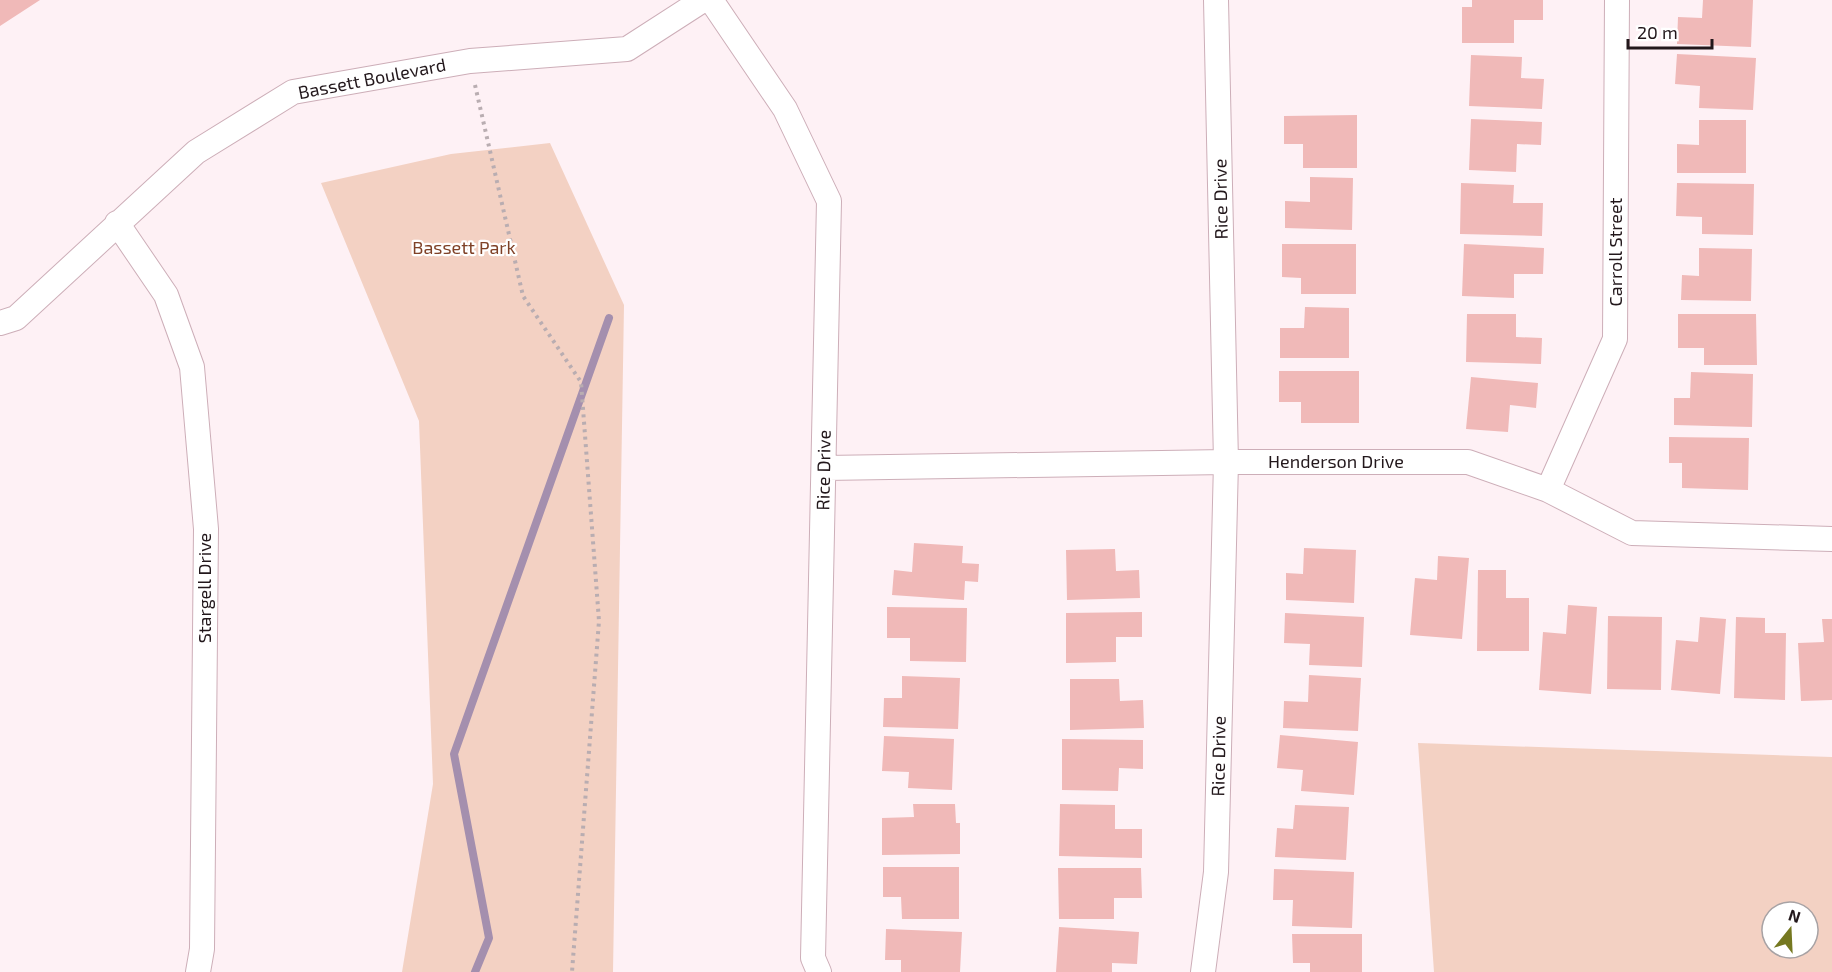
<svg xmlns="http://www.w3.org/2000/svg" width="1832" height="972" font-family="'Exo 2',sans-serif">
  <style>
    .green { fill: #f3d1c3; fill-rule: evenodd }
    .lines { fill: none; stroke-linecap: round; stroke-linejoin: round }
    .stream { stroke: #a48fae; stroke-width: 8 }
    .building { fill: #f0b9b8 }
    .street-casing { stroke: #cdaeb8; stroke-width: 26 }
    .path { stroke: #b9adb1; stroke-width: 4; stroke-dasharray: 3 4.5; stroke-linecap: butt }
    .street { stroke: #fff; stroke-width: 24 }
    .labels { text-anchor: middle; stroke-width: 4.5; stroke-linejoin: round; paint-order: stroke }
    .street-label { font-size: 18px; fill: #22171b; stroke: #fff }
    .park-label { font-size: 18px; fill: #7f4127; stroke: #fff }
  </style>
  <rect width="100%" height="100%" fill="#fef1f5"/>
  <!-- green -->
  <path class="green" d="M550 143 624 305 613 972H402L433 784 419 421 321 183 451 154Z
    M1418 743 1832 757V972H1434ZM1772 912H1808V948H1772Z"/>
  <g class="lines">
    <!-- stream -->
    <path class="stream" d="M475 972 489 938 454 754 609 318"/>
  </g>
  <!-- building -->
  <path class="building" d="M0 0H40L0 26Z
    M1472 0H1543V20H1514V43H1462V7H1472Z
    M1703 0H1753L1751 47 1677 44 1678 17 1702 18Z
    M1677 54 1756 58 1753 110 1699 108 1700 86 1675 84Z
    M1471 55 1522 57 1521 78 1544 79 1542 109 1469 106Z
    M1357 115V168H1303V144H1284V116Z
    M1471 119 1542 122 1541 145 1517 144 1516 172 1469 170Z
    M1699 120H1746V173H1677V144L1699 145Z
    M1310 177 1353 178 1352 230 1285 228V201L1310 202Z
    M1461 183 1514 185 1513 203H1543L1542 236 1460 234Z
    M1677 183 1754 184 1753 235 1702 234V217L1676 216Z
    M1282 244H1356V294H1301V278L1282 277Z
    M1464 244 1544 248 1543 274H1514V298L1462 296Z
    M1699 248 1752 249 1751 301 1681 300 1682 275 1699 276Z
    M1305 307 1349 308V358H1280V328H1304Z
    M1467 314H1516V337L1542 338 1541 364 1466 362Z
    M1678 314H1756L1757 365H1704V348H1678Z
    M1279 371H1359V423H1301V402H1279Z
    M1691 372 1753 374 1752 427 1674 425V398H1690Z
    M1471 377 1538 383 1536 408 1510 405 1508 432 1466 429Z
    M1669 437 1749 438 1748 490 1682 488V463H1669Z
    M914 543 963 546 962 563 979 564 978 582 965 581 964 600 892 595 894 570 912 572Z
    M1304 548 1356 550 1354 603 1286 600V573L1303 574Z
    M1115 549 1116 571 1139 570 1140 598 1067 600 1066 550Z
    M1438 556 1469 558 1462 639 1410 635 1415 578 1437 580Z
    M1478 570H1506V598H1529V651H1477Z
    M1568 605 1597 607 1591 694 1539 690 1543 632 1566 634Z
    M887 607 967 608 966 662 910 661V638H887Z
    M1142 612V637H1116V662L1066 663V613Z
    M1285 613 1364 617 1362 667 1309 665 1310 644 1284 643Z
    M1608 616 1662 617 1661 690 1607 689Z
    M1700 617 1726 619 1720 694 1671 690 1676 640 1698 642Z
    M1736 617 1765 618V633H1786L1785 700 1734 698Z
    M1822 619H1832V700L1801 701 1798 643 1824 642Z
    M1309 675 1361 678 1358 731 1283 728 1284 701 1308 702Z
    M902 676 960 678 958 729 883 727 884 698H902Z
    M1070 679H1119L1120 701 1143 700 1144 728 1070 730Z
    M1280 735 1358 742 1354 795 1301 791 1303 770 1277 768Z
    M884 736 954 739 952 790 908 788 909 772 882 771Z
    M1062 739 1143 740V769L1119 768 1118 791 1062 790Z
    M913 804H955L956 823H960V854L882 855V818L914 817Z
    M1060 804 1115 805V829H1142V858L1059 856Z
    M1295 805 1349 807 1346 860 1275 857 1277 828 1293 829Z
    M883 867H959V919H902L901 897H883Z
    M1058 868H1141L1142 898H1114V919H1059Z
    M1274 869 1354 872 1352 928 1292 926 1293 900H1273Z
    M1059 927 1139 932 1137 964 1112 963V972H1056Z
    M886 929 962 932 960 972H901V960H885Z
    M1292 934H1362V972H1310V963H1293Z"/>
  <g class="lines">
    <!-- street casing -->
    <g class="street-casing">
      <path id="street" d="M711 0 785 109 829 201 813 958 819 972
        M117 223 166 295 192 367 206 529 202 949 198 972
        M0 323 16 318 196 152 293 92 470 61 627 49 703 0
        M825 468 1226 462H1468L1548 490 1632 533 1832 539
        M1548 490 1615 339 1617 0
        M1203 972 1216 872 1226 462 1216 0"/>
    </g>
    <!-- path -->
    <path class="path" d="M475 85 523 296 581 382 599 621 572 972"/>
    <!-- street -->
    <use href="#street" class="street"/>
  </g>
  <g class="labels">
    <!-- street labels -->
    <g class="street-label">
      <text transform="translate(372 79) rotate(-11)" y="6">Bassett Boulevard</text>
      <text transform="translate(1221 199) rotate(-91)" y="6">Rice Drive</text>
      <text transform="translate(1616 252) rotate(-90)" y="6">Carroll Street</text>
      <text x="1336" y="468">Henderson Drive</text>
      <text transform="translate(824 470) rotate(-89)" y="6">Rice Drive</text>
      <text transform="translate(205 588) rotate(-90)" y="6">Stargell Drive</text>
      <text transform="translate(1219 756) rotate(-89)" y="6">Rice Drive</text>
    </g>
    <!-- park labels -->
    <g class="park-label">
      <text x="464" y="254">Bassett Park</text>
    </g>
  </g>
  <!-- north arrow -->
  <g transform="translate(1790 930) rotate(18)"><circle r="28" fill="#ffffff" stroke="#a7a2a4" stroke-width="1.5"/>
  <path d="M0-4.5L10 22L0 15L-10 22Z" fill="#757820"/>
  <text y="-9" font-size="16" font-weight="bold" text-anchor="middle" fill="#22171b">N</text>
  </g>
  <!-- scale -->
  <path d="M1628 39v9h84v-9" fill="none" stroke="#22171b" stroke-width="3"/>
  <text x="1637" y="39" font-size="18" fill="#22171b" stroke="#ffffff" stroke-width="4.5" paint-order="stroke">20 m</text>
</svg>
